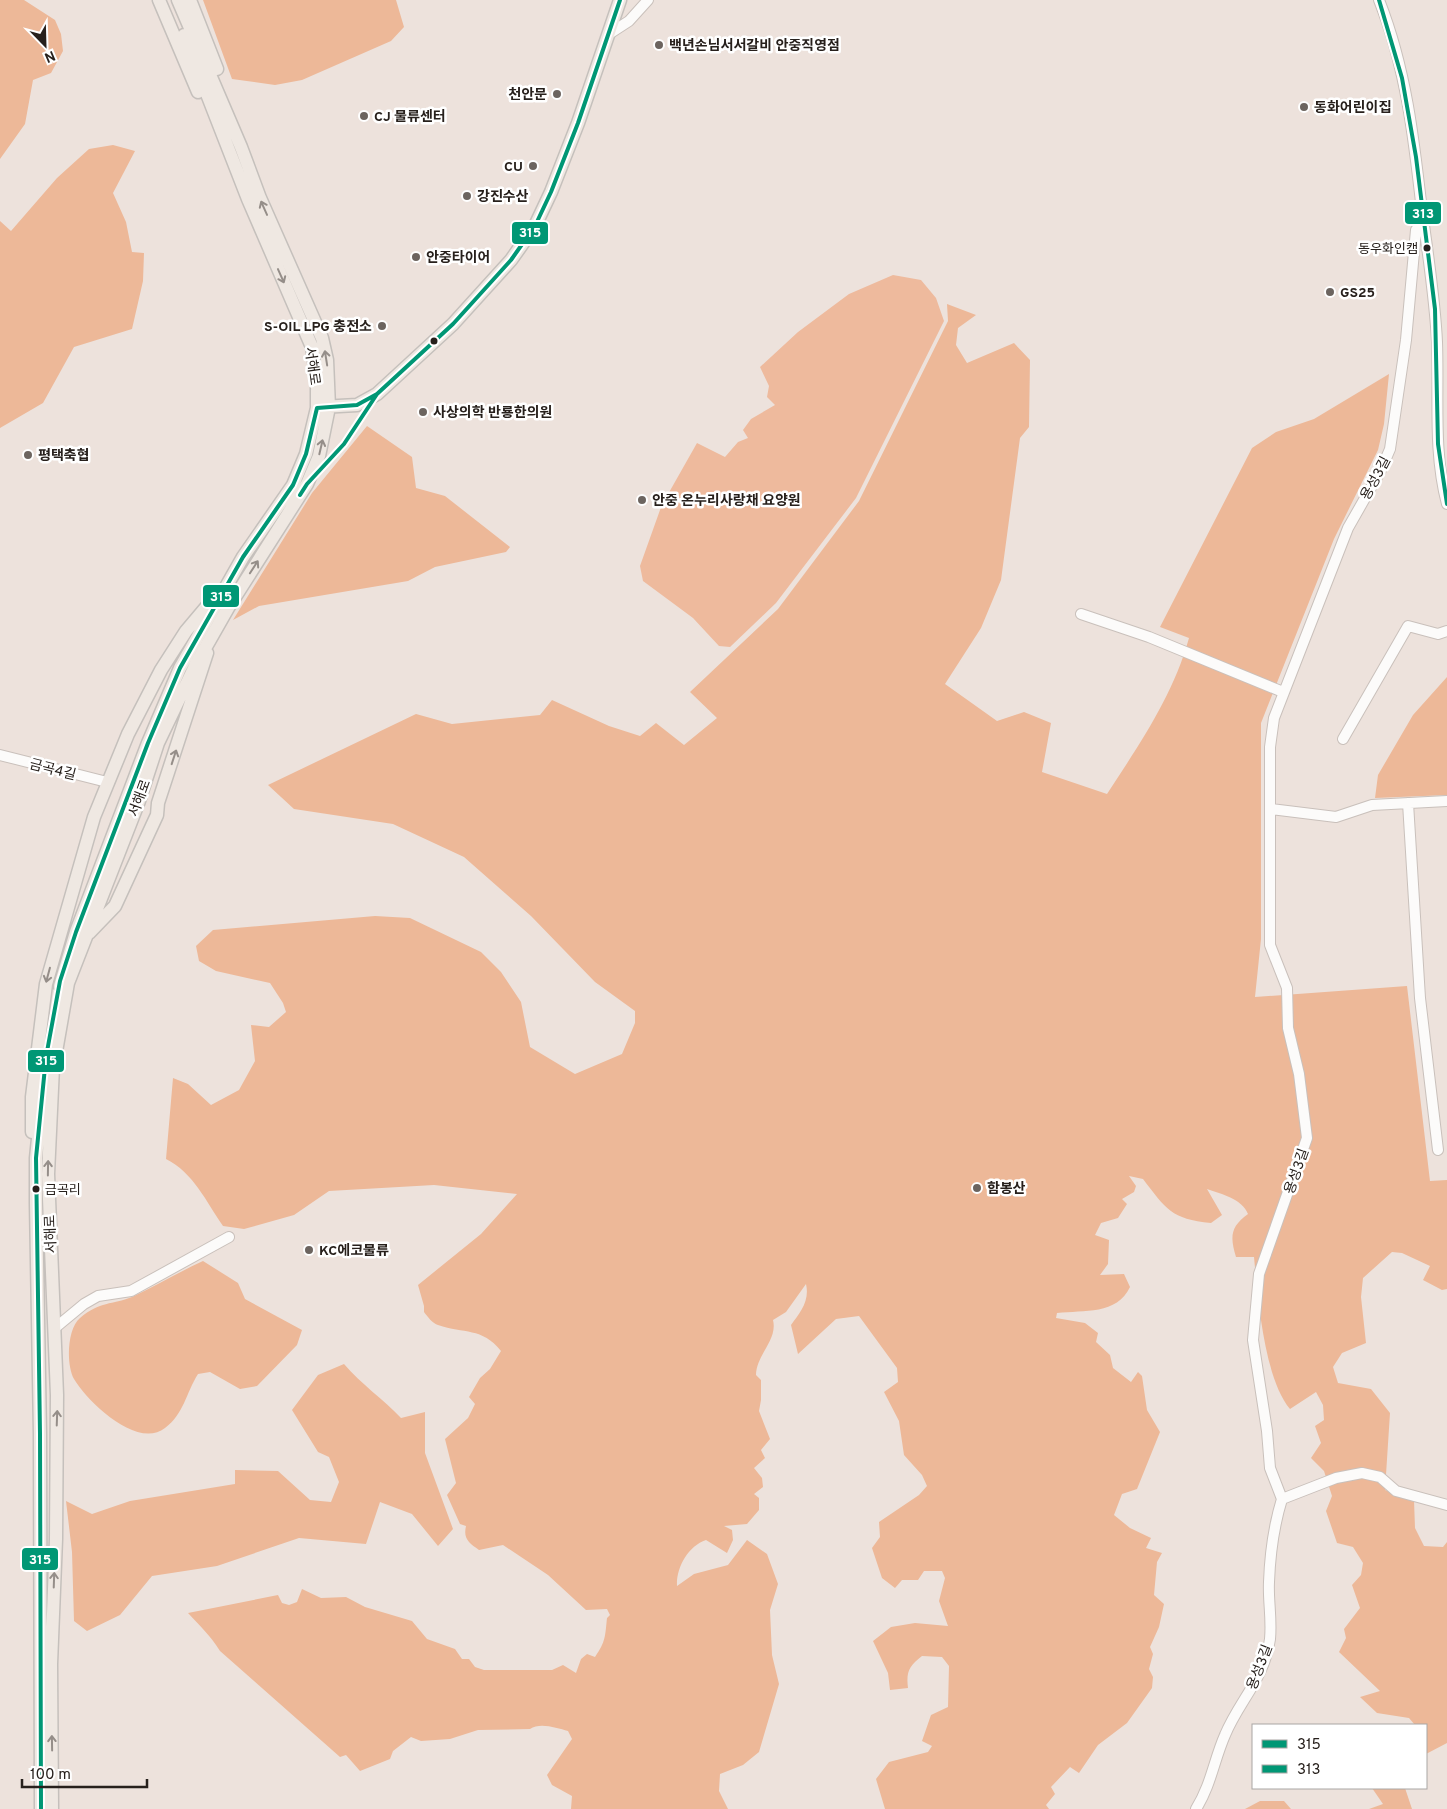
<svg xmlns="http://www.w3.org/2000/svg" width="1447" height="1809" font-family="Overpass,'Noto Sans KR',sans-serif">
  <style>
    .green { fill: #eeba9d }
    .forest { fill: #edb898 }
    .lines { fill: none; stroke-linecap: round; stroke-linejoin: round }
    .minor-casing { stroke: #c9c0bb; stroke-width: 12 }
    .major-casing { stroke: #c5c0bc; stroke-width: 15 }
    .minor { stroke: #fcfbfa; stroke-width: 10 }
    .major { stroke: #efe8e2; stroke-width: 12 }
    .bus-1-casing { stroke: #fff; stroke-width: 8 }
    .bus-2-casing { stroke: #fff; stroke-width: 8 }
    .bus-1 { stroke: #009775; stroke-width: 4 }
    .bus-2 { stroke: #009775; stroke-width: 4 }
    .oneway { stroke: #958e89 }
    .poi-dot { fill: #6c645f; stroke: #fff; stroke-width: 2 }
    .bus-dot { fill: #27201c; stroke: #fff; stroke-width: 2 }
    .labels { text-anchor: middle; stroke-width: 5; stroke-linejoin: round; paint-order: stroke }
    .bus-label { font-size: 13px; fill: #27201c; stroke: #fff; text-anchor: end }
    .poi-label { font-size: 14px; font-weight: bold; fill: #27201c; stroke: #fff; text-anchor: start }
    .street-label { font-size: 14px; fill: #27201c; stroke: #fff }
    .line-badge { stroke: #fff; stroke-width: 2 }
    .badge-label { font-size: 14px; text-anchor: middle; font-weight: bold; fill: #fff }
  </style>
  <rect width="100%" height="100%" fill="#ede2dc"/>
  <!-- green -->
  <path class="green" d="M893 275 921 280 936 298 944 321 856 498 776 603 730 647 719 646 693 618 643 581 640 566 665 496H667L697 443 725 457 738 442 748 438 743 430 751 419 775 405 767 397 769 386 760 367 798 332 849 294Z"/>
  <!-- forest -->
  <path class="forest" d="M0 0H24L55 20 61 34 63 51 51 73 33 80 25 124 0 159Z
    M203 0H396L404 27 391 41 302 80 275 85 232 79Z
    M113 145 135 151 113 193 126 222 132 252 144 253 143 281 132 329 74 347 43 403 0 428V221L11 231 57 178 89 149Z
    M947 304 976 315 958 328 956 345 967 363 1014 343 1030 360 1029 427 1020 438 1001 580 981 628 945 684 997 721 1024 712 1051 723 1042 772 1107 794C1139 745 1173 696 1189 638L1160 627 1252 448 1276 432 1314 419 1389 374 1384 424 1378 450 1334 539 1261 723V939L1255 997 1407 986 1430 1181 1447 1180V1289L1442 1290 1423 1280 1430 1266 1402 1253 1392 1252 1363 1278 1361 1297 1366 1343 1342 1353 1333 1367 1338 1383 1371 1389 1390 1413 1385 1490 1414 1500 1415 1528 1424 1546 1443 1547 1447 1542V1743L1426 1754V1725H1415L1409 1718 1377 1713 1360 1697 1380 1691 1339 1652 1346 1638 1344 1629 1360 1608 1352 1585 1361 1575 1363 1563 1353 1547 1337 1543 1326 1511 1332 1496 1324 1471 1311 1458 1321 1443 1315 1426 1324 1420 1323 1405 1316 1392 1290 1409C1264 1378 1258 1298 1254 1257H1236C1230 1237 1230 1227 1248 1214 1242 1199 1222 1194 1207 1189L1222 1215 1211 1223C1171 1219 1166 1209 1143 1179L1129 1176 1136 1186 1134 1192 1122 1199 1127 1204 1118 1218 1101 1223 1095 1235 1109 1240 1108 1264 1100 1275 1124 1274 1130 1287C1117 1315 1084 1310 1057 1313L1056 1318 1085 1323 1098 1333 1096 1342 1110 1355 1113 1368 1131 1382 1138 1372 1142 1376 1147 1410 1160 1432 1137 1489 1122 1494 1114 1515 1130 1528 1151 1538 1146 1548 1162 1553 1157 1562 1154 1595 1164 1604 1159 1627 1150 1647 1153 1654 1149 1669 1153 1677 1152 1688 1127 1723 1098 1745 1079 1773 1070 1767 1051 1787 1055 1794 1046 1805 1049 1809H885L876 1779 889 1762 928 1752 932 1746 922 1741 931 1715 948 1707 949 1666 942 1657 922 1656C909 1666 906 1672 908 1688L890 1690 888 1673 873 1641 891 1627 915 1623 948 1626 939 1601 945 1578 942 1571H924L918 1580H902L895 1588 882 1578 872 1548 880 1537 879 1522 919 1495 927 1486 922 1475 904 1455 899 1421 884 1392 898 1382 897 1368 859 1316 836 1319 798 1354 791 1325C800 1313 810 1301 806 1284L786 1312 773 1320C778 1340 756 1355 756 1375L761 1380V1400L759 1411 770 1439 761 1450 765 1458 754 1468 762 1478 763 1487 754 1494 759 1498V1510L747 1524 724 1526 732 1530 733 1540 727 1553 706 1540C688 1546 676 1568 677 1586L694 1574 728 1565 747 1540 767 1554 778 1584 770 1610 772 1655 779 1684 759 1752 743 1765 720 1774 719 1791 728 1809H571L572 1796 552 1785 547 1775 572 1739 568 1731C557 1728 540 1722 530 1729L478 1730 450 1739 421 1741 411 1737 393 1751 390 1759 360 1771 346 1755 340 1757 220 1651C209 1634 201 1627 188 1613L278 1595 282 1603 289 1605 297 1602 302 1589 321 1598 346 1597 365 1607 412 1621 427 1639 455 1649 462 1659H469L475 1667 484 1670H552L563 1665 576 1673 581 1659 587 1654 595 1657C606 1641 605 1636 607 1618L610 1615 607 1609 586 1610 548 1575 503 1545 479 1550C469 1543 463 1539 466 1526L460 1524 447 1495 456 1483 445 1439 468 1418 475 1404 469 1397 480 1378 490 1369 501 1351C482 1327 464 1334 438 1325 433 1324 427 1316 424 1312V1306L418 1285 481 1234 517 1194 434 1185 329 1191 294 1215 244 1229 223 1226C207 1203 193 1172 166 1159L173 1078 188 1084 211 1105 239 1090 255 1061 251 1025 269 1027 286 1012 283 1003 270 983 216 971 199 961 196 946 213 930 375 916 410 918 481 952 501 972 521 1002 530 1047 575 1074 622 1054 635 1023V1011L595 982 531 916 464 857 393 824 294 809 268 785 416 714 452 724 540 715 552 700 609 726 640 736 656 723 684 745 717 718 690 692 778 609 859 501 948 321Z
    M367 426 412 457 416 488 445 496 510 547 506 552 435 567 408 581 259 606 233 620 312 493Z
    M1447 677V795L1375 798 1378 775 1413 715Z
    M203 1261 238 1283 245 1299 302 1330 297 1345 257 1386 240 1389 210 1372 198 1374C186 1393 184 1414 165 1428 137 1450 87 1401 74 1379 66 1365 67 1329 80 1318 100 1301 112 1305 132 1297 156 1286 179 1272 203 1261Z
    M344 1364C361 1384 383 1399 401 1418L425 1412V1453L453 1529 438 1546 412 1514 380 1502 366 1544 299 1538 217 1566 152 1576 120 1615 87 1631 74 1621 72 1552 66 1501 92 1514 130 1501 235 1484V1470L278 1471 310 1500 331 1502 339 1482 329 1457 318 1452 292 1410 318 1375Z
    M1372 1788H1405L1412 1809H1369L1383 1804Z
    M1260 1801H1284L1291 1809H1245Z"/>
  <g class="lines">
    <!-- minor casing -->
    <g class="minor-casing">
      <path id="minor" d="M1379 0C1406 68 1414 139 1422 211 1428 254 1435 299 1437 342 1439 397 1433 451 1447 504
        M609 34 629 21 648 0
        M1081 614 1149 637 1283 692
        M1343 739 1408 626 1438 634 1447 631
        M0 755 107 782
        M1408 803 1420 998 1438 1150
        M1271 809 1336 817 1372 805 1447 801
        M55 1328 84 1304 98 1296 131 1291 229 1237
        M1282 1499 1270 1468 1267 1431 1253 1340 1259 1274 1307 1138 1299 1074 1288 1028 1287 988 1270 945V747L1274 718 1348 528 1381 470 1390 449 1406 340 1416 230 1424 228
        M1196 1809C1211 1785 1214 1760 1225 1735 1239 1701 1265 1678 1270 1639 1272 1619 1268 1601 1269 1582 1270 1555 1274 1525 1282 1499L1336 1478 1362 1473 1380 1477 1396 1491 1447 1505"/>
    </g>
    <!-- major casing -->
    <g class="major-casing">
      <path id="major" d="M159 0 198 92
        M190 0 217 69
        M321 407 357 405 377 394 453 324 511 260 535 226 551 192 578 123 620 0
        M89 933 115 906 157 815 158 803 207 653
        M60 986 76 932 148 743 180 668 243 557 293 485 306 454 317 408V381L312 347 248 199 184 35
        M32 1132V1097L46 984 94 817 128 734 161 670 186 631 213 599
        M41 1809 40 1434 36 1203V1158L44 1080
        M52 1809 51 1664 56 1539 57 1395 48 1174 53 1067 57 1046 68 983 139 801 158 743 195 666 228 608 307 484 319 456 329 407 327 360 322 338 260 198 241 147 178 0"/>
    </g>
    <!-- minor -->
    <use href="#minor" class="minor"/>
    <!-- major -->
    <use href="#major" class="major"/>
    <!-- bus-1 casing -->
    <g class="bus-1-casing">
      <path id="bus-1" d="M300 495 307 484 344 444 377 394
        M41 1809 40 1434 36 1158 46 1057 60 981 76 932 148 743 180 668 243 557 293 485 306 454 317 408 357 405 377 394 453 324 511 260 535 226 551 192 578 123 620 0"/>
    </g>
    <!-- bus-2 casing -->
    <g class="bus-2-casing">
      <path id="bus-2" d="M1379 0 1402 78 1416 157 1435 309 1438 444 1447 504"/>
    </g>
    <!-- bus-1 -->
    <use href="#bus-1" class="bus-1"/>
    <!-- bus-2 -->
    <use href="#bus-2" class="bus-2"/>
  </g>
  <!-- one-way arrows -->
  <defs><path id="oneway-shaft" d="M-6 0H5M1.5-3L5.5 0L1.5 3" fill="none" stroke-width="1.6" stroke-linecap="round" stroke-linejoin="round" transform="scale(1.25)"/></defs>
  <g class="oneway">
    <use href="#oneway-shaft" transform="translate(264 208) rotate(-114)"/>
    <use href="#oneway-shaft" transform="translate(281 276) rotate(66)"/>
    <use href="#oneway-shaft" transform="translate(326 358) rotate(-99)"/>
    <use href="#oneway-shaft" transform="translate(321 447) rotate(-77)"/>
    <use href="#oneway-shaft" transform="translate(254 567) rotate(-57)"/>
    <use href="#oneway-shaft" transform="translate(174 757) rotate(-72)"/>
    <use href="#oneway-shaft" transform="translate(48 975) rotate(105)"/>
    <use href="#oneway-shaft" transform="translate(48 1168) rotate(-89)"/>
    <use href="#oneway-shaft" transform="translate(57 1418) rotate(-88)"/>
    <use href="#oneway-shaft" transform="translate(54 1580) rotate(-88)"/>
    <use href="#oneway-shaft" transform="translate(52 1743) rotate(-91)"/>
  </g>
  <!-- markers -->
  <g class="poi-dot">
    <circle cx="659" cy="45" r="5"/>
    <circle cx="557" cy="94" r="5"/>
    <circle cx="1304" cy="107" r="5"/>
    <circle cx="364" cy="116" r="5"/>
    <circle cx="533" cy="166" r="5"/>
    <circle cx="467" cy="196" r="5"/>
    <circle cx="416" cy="257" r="5"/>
    <circle cx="1330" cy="292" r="5"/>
    <circle cx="382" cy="326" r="5"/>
    <circle cx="423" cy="412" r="5"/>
    <circle cx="28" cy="455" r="5"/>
    <circle cx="642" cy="500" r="5"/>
    <circle cx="977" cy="1188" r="5"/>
    <circle cx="309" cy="1250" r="5"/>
  </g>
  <g class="bus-dot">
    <circle cx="1427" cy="248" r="4.5"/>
    <circle cx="434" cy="341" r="4.5"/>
    <circle cx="36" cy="1189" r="4.5"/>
  </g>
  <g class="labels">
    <!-- bus labels -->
    <g class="bus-label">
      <text x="1418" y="253">동우화인캠</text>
      <text x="45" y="1194" text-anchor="start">금곡리</text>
    </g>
    <!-- poi labels -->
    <g class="poi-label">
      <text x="669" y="50">백년손님서서갈비 안중직영점</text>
      <text x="547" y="99" text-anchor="end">천안문</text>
      <text x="1314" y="112">동화어린이집</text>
      <text x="374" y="121">CJ 물류센터</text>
      <text x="523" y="171" text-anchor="end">CU</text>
      <text x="477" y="201">강진수산</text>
      <text x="426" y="262">안중타이어</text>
      <text x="1340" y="297">GS25</text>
      <text x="372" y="331" text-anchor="end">S-OIL LPG 충전소</text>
      <text x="433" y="417">사상의학 반룡한의원</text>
      <text x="38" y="460">평택축협</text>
      <text x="652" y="505">안중 온누리사랑채 요양원</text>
      <text x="987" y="1193">함봉산</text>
      <text x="319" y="1255">KC에코물류</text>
    </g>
    <!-- street labels -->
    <g class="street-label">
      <text transform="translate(313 366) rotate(82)" y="5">서해로</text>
      <text transform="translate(1375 478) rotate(-62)" y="5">용성3길</text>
      <text transform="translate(53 769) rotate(14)" y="5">금곡4길</text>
      <text transform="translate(139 798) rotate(-70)" y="5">서해로</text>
      <text transform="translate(1296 1171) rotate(-71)" y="5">용성3길</text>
      <text transform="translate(50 1234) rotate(-92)" y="5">서해로</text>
      <text transform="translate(1259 1667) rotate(-69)" y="5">용성3길</text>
    </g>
  </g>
  <g class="line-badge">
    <rect x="1404" y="201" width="38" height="24" rx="5" fill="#009775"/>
    <rect x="511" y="221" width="38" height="24" rx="5" fill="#009775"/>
    <rect x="202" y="584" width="38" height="24" rx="5" fill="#009775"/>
    <rect x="27" y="1049" width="38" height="24" rx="5" fill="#009775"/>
    <rect x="21" y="1547" width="38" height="24" rx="5" fill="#009775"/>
  </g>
  <g class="badge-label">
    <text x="1423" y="218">313</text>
    <text x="530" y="237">315</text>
    <text x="221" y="601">315</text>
    <text x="46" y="1065">315</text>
    <text x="40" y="1564">315</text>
  </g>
  <!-- legend -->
  <rect x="1252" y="1724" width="175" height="65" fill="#ffffff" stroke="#a9a6a4"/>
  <rect x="1262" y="1740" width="25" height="8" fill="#009775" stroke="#a9a6a4"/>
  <text x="1297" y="1749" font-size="15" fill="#27201c">315</text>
  <rect x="1262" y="1765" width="25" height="8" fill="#009775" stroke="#a9a6a4"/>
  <text x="1297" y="1774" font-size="15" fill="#27201c">313</text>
  <!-- north arrow -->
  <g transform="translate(45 45) rotate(157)" stroke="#ffffff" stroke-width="4" paint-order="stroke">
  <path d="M0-4L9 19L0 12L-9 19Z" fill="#27201c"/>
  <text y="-8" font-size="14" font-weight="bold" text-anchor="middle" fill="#27201c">N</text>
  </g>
  <!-- scale -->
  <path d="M22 1779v8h125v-8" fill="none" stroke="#27201c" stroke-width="2.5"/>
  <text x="30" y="1779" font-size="15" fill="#27201c" stroke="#ffffff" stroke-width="4" paint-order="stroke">100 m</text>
</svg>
